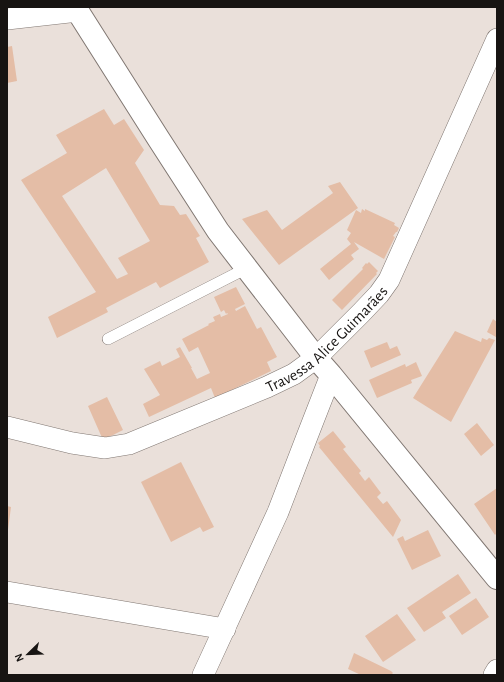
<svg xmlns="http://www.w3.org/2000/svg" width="504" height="682" font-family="'Alegreya Sans',sans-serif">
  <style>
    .building { fill: #e4bda6; fill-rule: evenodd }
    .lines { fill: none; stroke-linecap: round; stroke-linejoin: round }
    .lane-casing { stroke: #807772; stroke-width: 12 }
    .street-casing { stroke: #807772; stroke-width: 22 }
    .secondary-casing { stroke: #807772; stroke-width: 24 }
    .lane { stroke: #fff; stroke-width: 11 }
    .street { stroke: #fff; stroke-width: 21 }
    .secondary { stroke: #fff; stroke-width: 22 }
    .labels { text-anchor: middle; stroke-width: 3.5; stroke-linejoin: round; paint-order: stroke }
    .street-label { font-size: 16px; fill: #171412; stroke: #eae0da }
  </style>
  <rect width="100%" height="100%" fill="#eae0da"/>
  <!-- building -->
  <path class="building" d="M12 46 17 81 7 83V47Z
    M104 109 114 125 124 119 144 150 135 163 160 205 174 206 180 215 186 214 200 236 196 238 209 262 160 288 156 282 106 308 108 312 57 338 48 317 96 292 21 180 67 153 56 135ZM106 168 150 241 118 258 128 274 117 279 62 196Z
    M340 182 358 208 279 265 242 219 267 210 282 230 333 193 328 186Z
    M362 209 365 211V209L395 223 394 225 399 228 397 232H396L393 236 395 237 384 259 354 242 359 249 351 255 354 259 329 280 320 269 351 244 347 239 351 233 347 230 356 210 361 213Z
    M369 262 378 271 376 273 377 274 342 310 332 300 363 269 362 268 366 263 367 264Z
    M236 287 245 304 235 309 236 311 245 306 257 329 261 327 277 357 267 362 271 371 215 398 211 388 149 417 143 404 160 395 144 369 160 361 162 366 180 357 176 349 180 347 192 368H191L197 379 210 373 198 347 189 352 182 339 209 325 208 324 215 321 213 317 220 314 221 317 228 314 227 313 226 314 224 310 221 312 214 297Z
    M493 319 497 322 496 337 487 332Z
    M455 331 481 342 482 338 487 340 489 338 495 340 451 422 413 398Z
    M387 342 390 349 397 346 401 355 371 368 364 351Z
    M416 362 422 376 411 380 412 383 377 398 369 380 405 364 406 367Z
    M107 397 123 430 103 440 88 406Z
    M477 423 494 445 481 456 464 434Z
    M333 431 346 447 343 449 361 471 359 473 365 481 369 477 381 493 377 497 383 504 387 501 401 520 394 535 393 537 319 447 320 446 318 443Z
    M181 462 214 527 203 532 200 527 171 542 141 482Z
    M497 488V533L495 535 474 504Z
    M7 506 11 507 8 530H7Z
    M428 530 441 556 412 570 397 539 403 536 405 541Z
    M458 574 471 593 442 612 446 618 424 632 407 608Z
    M476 598 489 617 462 635 449 616Z
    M397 614 416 640 383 662 365 636Z
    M354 653 391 671 393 673 391 675H361L348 669Z"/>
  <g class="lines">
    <!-- lane casing -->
    <g class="lane-casing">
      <path id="lane" d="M108 339 247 268"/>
    </g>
    <!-- street casing -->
    <g class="street-casing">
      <g id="street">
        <path d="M7 19 78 11"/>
        <path id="s1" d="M7 427 72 443 105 448 129 444 267 387 294 374 316 358 361 313 379 294 389 280 497 39"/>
        <path d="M7 592 225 629"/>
        <path d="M203 675 278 512 308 434 331 375"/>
        <path d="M494 675 497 670"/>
      </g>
    </g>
    <!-- secondary casing -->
    <g class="secondary-casing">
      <path id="secondary" d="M75 7 158 138 218 231 316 358 331 375 497 578"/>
    </g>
    <!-- lane -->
    <use href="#lane" class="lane"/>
    <!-- street -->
    <use href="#street" class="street"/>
    <!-- secondary -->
    <use href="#secondary" class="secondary"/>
  </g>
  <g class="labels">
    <!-- street labels -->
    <g class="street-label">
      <text dy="6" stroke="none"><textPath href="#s1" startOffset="351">Travessa Alice Guimarães</textPath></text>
    </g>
  </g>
  <!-- border -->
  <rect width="504" height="682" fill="none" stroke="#171412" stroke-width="16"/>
  <!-- north arrow -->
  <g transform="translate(28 654) rotate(247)" stroke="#eae0da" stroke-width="3" paint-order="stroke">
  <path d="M0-3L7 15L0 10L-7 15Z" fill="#171412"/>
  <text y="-6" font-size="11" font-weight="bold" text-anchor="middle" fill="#171412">N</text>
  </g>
</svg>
